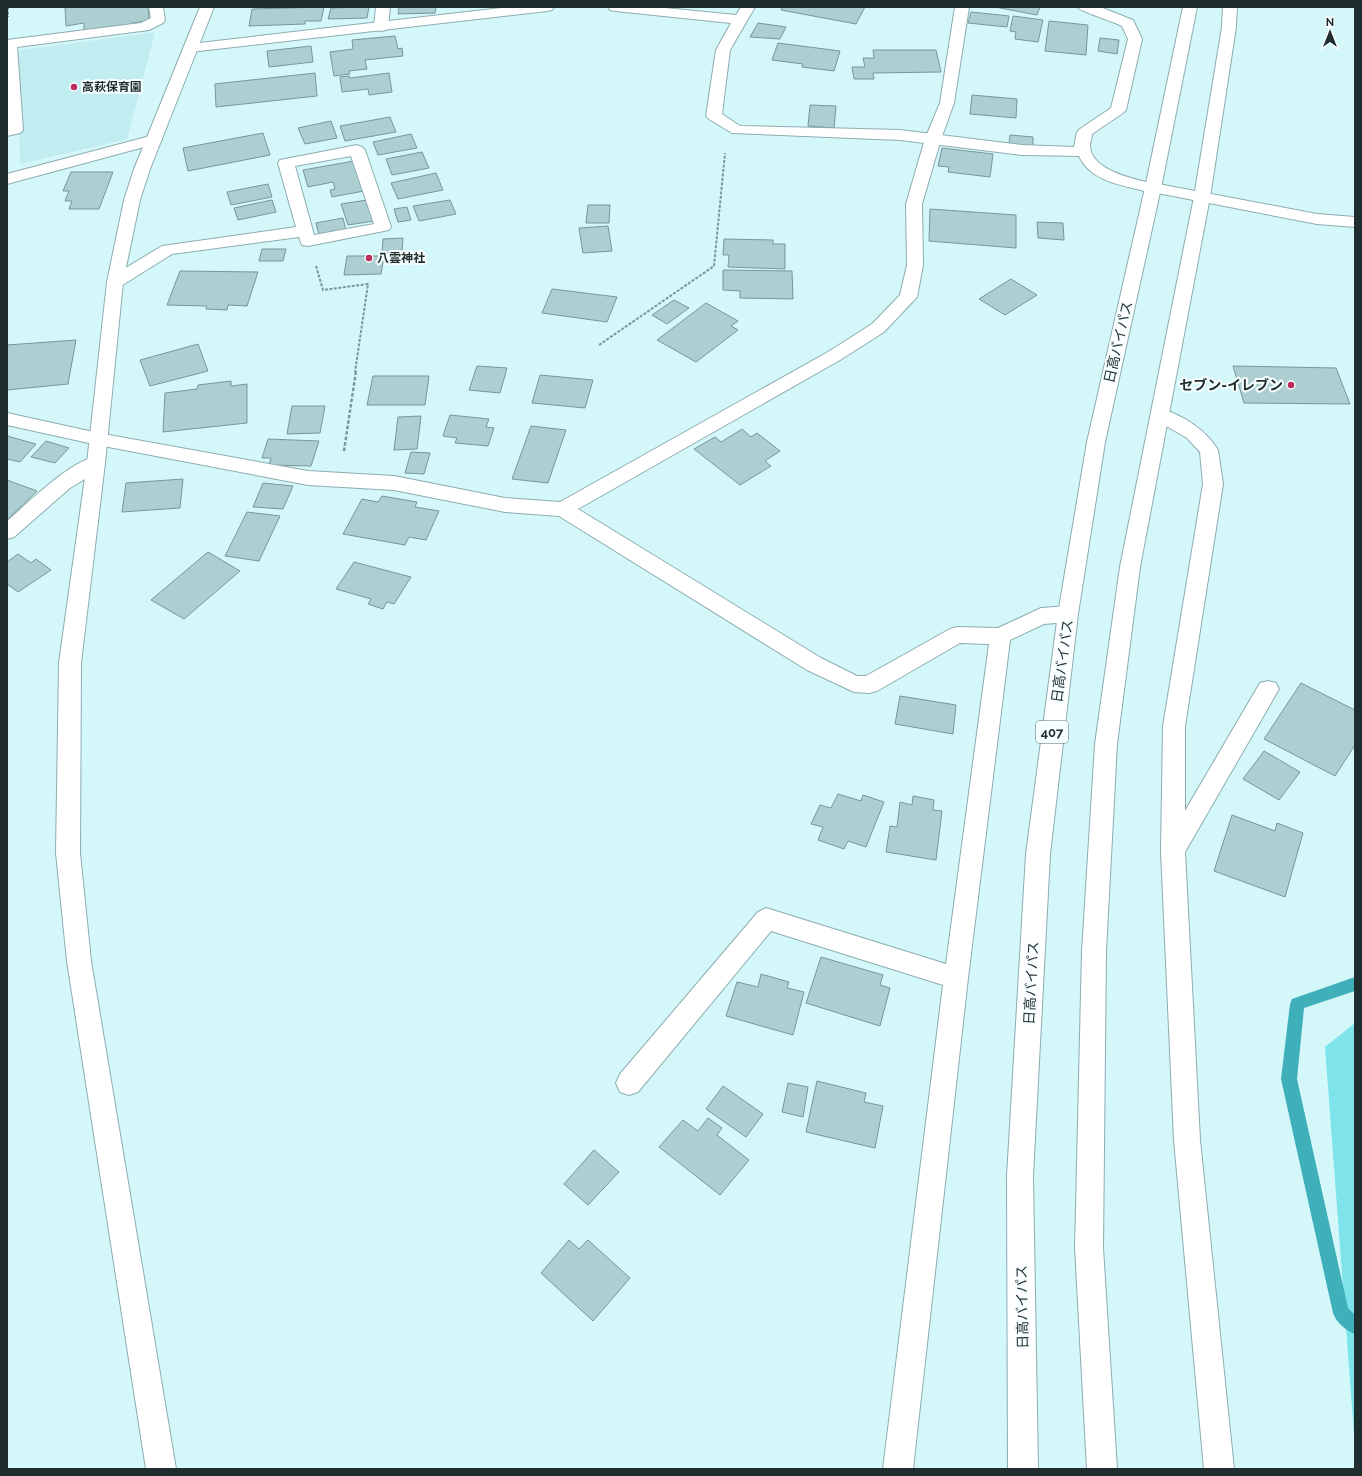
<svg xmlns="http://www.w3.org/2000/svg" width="1362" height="1476" font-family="Raleway,'Noto Sans JP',sans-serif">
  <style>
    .built { fill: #c1ecf0 }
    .green { fill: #7fe3ec }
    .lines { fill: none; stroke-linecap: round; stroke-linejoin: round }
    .stream { fill: #3fafb9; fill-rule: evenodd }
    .building { fill: #aecfd2; stroke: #77979a }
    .lane-casing { stroke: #8dadb0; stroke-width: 2 }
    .street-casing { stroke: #8dadb0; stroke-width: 2 }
    .secondary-casing { stroke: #8dadb0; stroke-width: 2 }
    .highway-casing { stroke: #8dadb0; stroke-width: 2 }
    .path-far1 { stroke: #7d9698; stroke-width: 2; stroke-dasharray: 3 1.5; stroke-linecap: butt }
    .path { stroke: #7d9698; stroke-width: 2.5; stroke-dasharray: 3.5 2; stroke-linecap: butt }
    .lane { fill: #fff; fill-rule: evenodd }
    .street { fill: #fff; fill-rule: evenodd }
    .secondary { fill: #fff; fill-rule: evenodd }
    .highway { fill: #fff; fill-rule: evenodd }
    .poi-dot { fill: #bc2d59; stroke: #f7feff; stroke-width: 1.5 }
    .labels { text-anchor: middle; stroke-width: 4; stroke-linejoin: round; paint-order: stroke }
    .far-poi-label { font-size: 12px; font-weight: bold; fill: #1f2d2e; stroke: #f7feff; text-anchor: start }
    .shield { fill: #f7feff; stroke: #606c6d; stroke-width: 1 }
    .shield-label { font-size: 13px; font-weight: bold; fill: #1f2d2e }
    .street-label { font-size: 14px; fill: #1f2d2e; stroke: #f7feff }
    .poi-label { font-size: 14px; font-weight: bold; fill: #1f2d2e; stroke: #f7feff; text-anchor: end }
  </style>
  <rect width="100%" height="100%" fill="#d4f7fa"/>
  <!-- built -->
  <path class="built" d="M155 32 127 139 20 164 19 122 7 52Z"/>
  <!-- green -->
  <path class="green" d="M1355 1023V1447L1325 1047Z"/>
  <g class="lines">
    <!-- stream -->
    <path class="stream" d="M1355 977V991L1304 1008 1297 1079 1348 1308 1355 1315V1334C1346 1331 1336 1322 1333 1313L1281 1079 1290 1004 1292 999Z"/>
  </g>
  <!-- building -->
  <path class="building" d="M72 7H148L149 21 132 23V26L84 30V23L66 26 65 8Z
    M324 7 321 21H305V24L249 26 252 9Z
    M369 7 367 18 328 19 331 8Z
    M399 7H436L435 13 398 14Z
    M782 7H865L856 24 781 10Z
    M995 7H1040L1037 15Z
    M971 12 1009 16 1007 27 968 23Z
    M1013 16 1043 20 1038 42 1015 39 1016 32 1010 31Z
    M1049 21 1088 25 1086 55 1045 51Z
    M758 23 786 27 780 39 750 37Z
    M395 36 398 49 402 48 403 56 365 60 367 69 349 71 350 74 334 76 330 52 353 49 352 40Z
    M1100 38 1119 40 1117 54 1098 51Z
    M778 43 840 51 834 71 802 67 803 64 772 60Z
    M311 46 313 62 269 67 267 51Z
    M873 50H936L941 72 873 73 874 79H854L852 67H865L863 58H874Z
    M315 73 317 96 216 107 215 84Z
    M389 73 392 92 369 95 368 89 342 92 340 77 349 76 350 78Z
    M972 95 1017 99 1016 118 970 114Z
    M810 105 836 106 834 128 808 126Z
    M390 117 396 132 345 141 340 126Z
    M331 121 337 138 305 144 298 128Z
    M263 133 270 155 188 171 183 148Z
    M411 134 417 148 378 155 373 142Z
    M1010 135 1033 137V146L1009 144Z
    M942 148 993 154 990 177 948 172 949 167 938 166Z
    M422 152 429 168 392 175 386 159Z
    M354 161 364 191 332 197 330 190 335 189 333 182 308 187 303 170Z
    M71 172H113L99 209H69L72 201H65L69 191H63Z
    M436 173 443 190 398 199 391 183Z
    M268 184 272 197 231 205 227 192Z
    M272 200 276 212 238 220 234 208Z
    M367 200 374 221 348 225 341 204Z
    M450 200 456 214 419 221 413 206Z
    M588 205H610L609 223H586Z
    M407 207 411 220 398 222 394 209Z
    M930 209 1016 215V248L929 241Z
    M343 218 346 230 319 235 316 223Z
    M1037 222 1063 223 1064 240 1038 238Z
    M608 226 612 251 583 253 579 228Z
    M403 238 402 252 382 253 383 239Z
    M724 239 773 240V244H785V269L728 267 729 255H723Z
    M262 249H286L283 261H259Z
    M347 256H384L381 274 344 275Z
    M723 270 792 271 793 299 740 298V291L723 290Z
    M180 271 258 272 247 306 228 305 227 310 206 309 207 306 167 305Z
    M1011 279 1037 295 1005 315 979 299Z
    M552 289 617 297 607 322 542 313Z
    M674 300 689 308 667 324 652 315Z
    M706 303 738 321 731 326 738 330 696 362 657 340Z
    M76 340 68 384 7 390V345Z
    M198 344 208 371 150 386 140 360Z
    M477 366 507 368 500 393 469 390Z
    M1233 366 1336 368 1350 404 1244 403Z
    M540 375 593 380 585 408 532 403Z
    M373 376H429L425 405H367Z
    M231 381V386L247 384V423L163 432 165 393 197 389 198 385Z
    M292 406H325L320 433 287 434Z
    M450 415 489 419 486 427 494 428 488 446 455 443 457 438 443 436Z
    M421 416 417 449 394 450 398 417Z
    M531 426 566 430 548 483 512 479Z
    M742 429 751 437 757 433 780 451 765 461 771 466 740 485 694 449 715 437 721 442Z
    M7 436 36 444 20 462 7 459Z
    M268 439 319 441 311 466 269 465 271 458H262Z
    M46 441 69 448 55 463 31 457Z
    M411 452 430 453 424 474 405 473Z
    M183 479 180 508 122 512 126 483Z
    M7 480 37 491 7 520Z
    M263 483 293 486 283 509 253 507Z
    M382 496 417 502 415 507 439 511 426 540 409 537 405 545 343 534 362 499 378 502Z
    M247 512 280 516 259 561 225 556Z
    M208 552 240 571 184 619 151 600Z
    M18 554 31 563 36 559 51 570 18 592 7 584V562Z
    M354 562 411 577 394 604 387 602 383 609 368 604 371 599 336 589Z
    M1301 683 1355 710V745L1335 776 1264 739Z
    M900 696 956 705 953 734 895 724Z
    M1264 751 1300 772 1279 800 1243 779Z
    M838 794 861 801 863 795 884 802 866 847 848 841 844 849 818 840 823 827 811 824 820 805 831 808Z
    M913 796 934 800 933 810 942 811 936 860 886 852 890 826 897 827 900 802 912 805Z
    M1232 815 1275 831 1277 823 1303 833 1285 897 1214 871Z
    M821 957 883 975 880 985 890 988 880 1026 806 1003Z
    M761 974 789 982 787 988 804 992 793 1035 726 1016 737 982 758 987Z
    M817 1081 866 1093 864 1102 883 1106 875 1148 806 1132Z
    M788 1083 808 1087 803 1117 782 1112Z
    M723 1086 763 1114 746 1137 706 1109Z
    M708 1118 722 1128 717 1135 749 1160 720 1195 659 1147 683 1120 698 1131Z
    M594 1150 619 1172 588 1205 564 1184Z
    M569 1240 579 1249 588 1240 630 1278 593 1321 541 1273Z"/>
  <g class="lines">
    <!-- lane casing -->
    <g class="lane-casing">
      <path id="lane" d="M149 7H163L165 20 163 23 149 30 17 47 23 130 20 133 7 136V40L141 23 151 18Z
        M376 7H390L388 27 386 30 381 31 376 30 374 27Z
        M955 7H969L954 103 941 139 922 204 923 265 917 297 884 332 840 360 834 362 828 360 825 356 828 352 872 324 900 295 907 265 906 204 925 139 940 103Z
        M96 456 103 458 105 463 103 468 70 488 14 537 7 539V521C32 500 65 465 96 456Z
        M1268 681 1276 683 1279 689 1181 859 1173 862 1165 859 1161 852 1165 845 1260 683Z"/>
    </g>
    <!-- street casing -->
    <g class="street-casing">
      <path id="street" d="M511 7H554L552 10 547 11 190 52 185 51 183 48 185 45 190 44Z
        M608 7H655L736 15 741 7H755L730 50 722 114 740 126 900 130 1022 145 1074 147 1077 132 1080 129 1111 108 1128 39 1122 26C1115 22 1079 11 1077 7H1100L1133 20 1142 39 1126 110 1123 113 1092 134C1092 138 1090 142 1090 146 1091 172 1139 180 1159 185L1161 188 1159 191 1153 193C1127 186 1091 183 1079 156L1022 155 900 140 732 133 709 119 706 116 716 50 731 23 615 11 610 10Z
        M154 135 159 137 162 140 159 143 7 184V174Z
        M357 145 362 147 365 150 391 227 389 230 308 246 302 245 299 237 172 254 121 286 115 287 109 286 107 282 109 278 162 246 296 227 278 163 280 160ZM351 156 374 224 314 235 295 166Z
        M834 350 840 352 843 356 840 360 578 509 821 658 857 676H866L950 629 957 627 998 628 1041 608 1068 606 1075 608 1078 614 1075 620 1068 622 1044 624 1010 640 968 978 913 1469H883L943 985 771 931 638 1092 629 1095 620 1092 616 1083 620 1074 758 912 766 908 946 964 989 644 960 643 877 691 869 693 854 692 807 670 559 516 505 512 394 490 308 485 98 445 7 425V413L98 433 308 471 394 476 505 498 560 502 828 352Z
        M1161 409C1183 415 1206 430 1218 450L1223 484 1185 726V852L1200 1140 1234 1469H1204L1174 1140 1161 852 1163 726 1203 484 1200 452 1187 438 1154 419 1152 415 1154 411Z"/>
    </g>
    <!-- secondary casing -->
    <g class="secondary-casing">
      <path id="secondary" d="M200 7H214L150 169 140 200 123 282 105 463 81 663 80 853 91 961 176 1469H146L67 961 56 853 59 663 87 463 107 282 124 200 134 169Z
        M1153 183 1317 214 1355 217V227L1317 224 1147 191 1145 188 1147 185Z"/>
    </g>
    <!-- highway casing -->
    <g class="highway-casing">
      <path id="highway" d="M1183 7H1197L1161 188 1105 442 1078 614 1050 854 1033 1176 1038 1469H1008L1007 1176 1026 854 1058 614 1087 442 1145 188Z
        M1223 7H1237L1236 27 1210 197 1140 567 1117 744 1106 951 1103 1248 1117 1469H1087L1075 1248 1082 951 1095 744 1120 567 1194 197 1222 27Z"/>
    </g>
    <!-- path-far1 -->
    <path class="path-far1" d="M8 7V17
      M316 266 323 290 368 284 355 372
      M599 345 714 266 725 153"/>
    <!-- path -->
    <path class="path" d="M344 451 356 371"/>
    <!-- lane -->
    <use href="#lane" class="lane"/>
    <!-- street -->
    <use href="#street" class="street"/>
    <!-- secondary -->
    <use href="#secondary" class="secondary"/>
    <!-- highway -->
    <use href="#highway" class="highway"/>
  </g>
  <!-- markers -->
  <g class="poi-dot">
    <circle cx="74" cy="87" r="4"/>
    <circle cx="369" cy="258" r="4"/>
    <circle cx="1291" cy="385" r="4"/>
  </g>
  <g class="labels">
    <!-- far-poi labels -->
    <g class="far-poi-label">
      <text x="82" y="91">高萩保育園</text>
      <text x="377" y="262">八雲神社</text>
    </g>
    <!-- shield labels -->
    <rect class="shield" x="1036" y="721" width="32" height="22" rx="3"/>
    <g class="shield-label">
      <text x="1052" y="737">407</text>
    </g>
    <!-- street labels -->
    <g class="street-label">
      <text transform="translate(1118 342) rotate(-77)" y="5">日高バイパス</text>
      <text transform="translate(1062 661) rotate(-82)" y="5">日高バイパス</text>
      <text transform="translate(1031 983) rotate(-87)" y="5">日高バイパス</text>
      <text transform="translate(1022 1307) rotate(-91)" y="5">日高バイパス</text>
    </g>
    <!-- poi labels -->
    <g class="poi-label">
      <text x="1283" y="390">セブン-イレブン</text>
    </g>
  </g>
  <!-- border -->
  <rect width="1362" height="1476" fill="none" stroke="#1f2d2e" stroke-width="16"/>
  <!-- north arrow -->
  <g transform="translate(1330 32)" stroke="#f7feff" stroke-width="3" paint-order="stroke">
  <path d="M0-3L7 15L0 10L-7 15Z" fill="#1f2d2e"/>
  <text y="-6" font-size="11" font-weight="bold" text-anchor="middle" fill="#1f2d2e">N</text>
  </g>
</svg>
